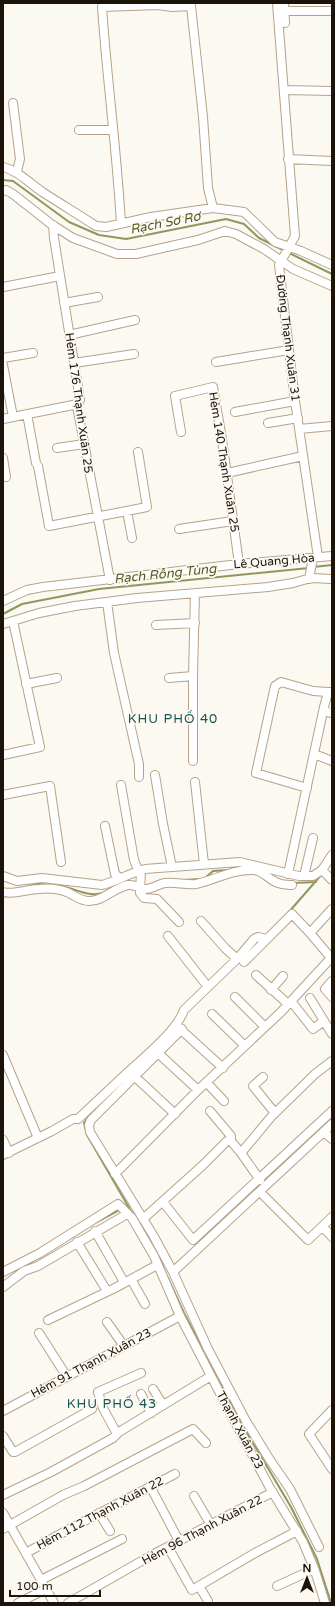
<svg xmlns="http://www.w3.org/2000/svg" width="335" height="1606" font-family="'Varela Round',sans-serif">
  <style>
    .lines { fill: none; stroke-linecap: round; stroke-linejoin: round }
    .stream { stroke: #8e985e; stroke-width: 2 }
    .minor-casing { stroke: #b7a289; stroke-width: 10 }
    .minor { stroke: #fff; stroke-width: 8 }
    .labels { text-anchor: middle; stroke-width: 3.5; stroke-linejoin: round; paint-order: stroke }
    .street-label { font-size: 12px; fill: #1c140b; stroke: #fcf8f2 }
    .water-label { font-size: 13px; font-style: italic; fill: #505b23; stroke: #fcf8f2 }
    .neighbourhood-label { font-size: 13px; letter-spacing: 1px; fill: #195552; stroke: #fcf8f2 }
  </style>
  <rect width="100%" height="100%" fill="#fcf8f2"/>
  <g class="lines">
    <!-- stream -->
    <path class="stream" d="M3 180 13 181 69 222 99 235 126 239 226 219 244 224 259 238 285 251
      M289 253 332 274
      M313 567 332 565
      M3 614 22 604 99 589 309 568
      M204 879 213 871 229 870
      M3 880 10 882
      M184 880 200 879
      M27 883 50 885
      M293 883 316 882
      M65 887C78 890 89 897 103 893
      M288 913 322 874
      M248 952 261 940
      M89 1117 84 1123 87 1135 132 1213
      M93 1224 121 1209
      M167 1276 184 1313 240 1421 291 1507 317 1559 331 1603"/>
    <!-- minor casing -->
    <g class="minor-casing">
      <path id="minor" d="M277 3 295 236 279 265 295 401 318 557
        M284 3 285 23
        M285 11H331
        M284 90 332 91
        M13 103 20 159 17 171
        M79 130H113
        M288 159 332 161
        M3 167C19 171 30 184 44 193 61 204 79 215 96 226L106 227 151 217 213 208 244 212 275 242 301 251 332 265
        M3 191 6 190 13 194 51 224 73 238 117 254H136L198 240 225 231 236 234 264 249 293 269 332 286
        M121 224C117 152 107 80 102 7L158 5 172 7 191 6 203 117 208 188 213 208
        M53 225 54 238 80 400 77 406 110 580
        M3 287 60 276
        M64 303 98 297
        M69 335 135 320
        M3 358 33 353
        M216 362 289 350
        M74 363 134 354
        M3 365 13 417
        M235 412 295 401
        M27 414 36 463
        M3 419 78 404
        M268 423 298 418
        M299 429 332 426
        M181 432 175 396 213 387 222 439 239 564
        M57 448 84 444
        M3 458 6 477
        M38 466 49 526 147 507 138 452
        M227 473 303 456
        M127 511 132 538
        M179 529 233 521
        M309 579 313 558
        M3 601 27 590 43 587 239 564 332 556
        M107 602 114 653 139 764V777
        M3 624 39 613 75 606 137 598 268 587 293 583 311 578 332 579
        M156 625 195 623
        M169 678 193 676 195 593
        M26 684 57 678
        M323 711 332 713
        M314 754 332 761
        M3 755 40 747 13 621
        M193 761V676
        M155 775 163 824 172 867
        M195 782 204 864
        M121 785 134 860 138 870
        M307 788 256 773 275 686 281 682 313 691 328 692
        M3 795 50 786 61 862
        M105 826 115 874 120 878
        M141 870 140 893 144 898 157 899 179 922
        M322 870 332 855
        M288 874 324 707 328 692H332
        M3 876 17 881 42 878 102 885C117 881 130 873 145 869L240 862 299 876H313L322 870 332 880
        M304 876 313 838
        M3 892C14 895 28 889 39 889 49 888 60 889 69 893 75 896 81 901 89 901 104 901 113 888 128 885 135 884 138 888 145 889 153 889 158 884 165 883 175 882 186 885 196 884 216 880 231 869 254 870 268 872 270 886 292 885
        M201 921 225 948 237 959
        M168 936 208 987
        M244 962 292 914 310 933 332 909
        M256 975 288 1004
        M332 981 325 989 332 997
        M271 990 283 976
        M235 997 265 1027
        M310 998 332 1034
        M291 1001 313 1029 324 1021
        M212 1014 245 1046
        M178 1027 223 1068
        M182 1029 91 1120 89 1125 90 1132 153 1235 173 1272 208 1349 246 1421 270 1460 290 1489 319 1547
        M159 1054 198 1090
        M3 1055 38 1138
        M132 1074 175 1114
        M263 1077 253 1086 275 1113
        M207 1083 224 1101
        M210 1111 231 1136V1141
        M324 1132 332 1139
        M3 1140 9 1153
        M241 1153 260 1180
        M3 1155 52 1131 73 1119H78C95 1103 111 1088 127 1073 144 1057 177 1031 184 1010L237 959 254 939 258 937 266 939
        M115 1174 198 1090 281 1012 331 958 310 933
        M260 1192 308 1240 332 1217
        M163 1202 193 1240 332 1111
        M143 1219 203 1165 227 1141H231L241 1153 271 1117 315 1074 332 1061
        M323 1227 332 1237
        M95 1231 124 1282
        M77 1242 107 1291
        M3 1272 40 1253 118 1204 132 1218 154 1256 180 1316 226 1405 270 1488 303 1542 315 1571 325 1603
        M173 1272 332 1124
        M131 1279 145 1304
        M3 1287 24 1271 38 1266 127 1214
        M48 1320 115 1288 157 1265
        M107 1322 124 1346
        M39 1333 67 1377
        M153 1389 163 1405
        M141 1394 151 1413
        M332 1410 309 1434 332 1469
        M3 1411 180 1316
        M117 1434 103 1408 98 1392 141 1373
        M3 1436 13 1452H15L92 1409
        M150 1486 179 1541
        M3 1495 51 1472 113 1438 119 1432 211 1376
        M194 1496 211 1525
        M3 1513 54 1603
        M99 1513 110 1531
        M3 1529 63 1495 84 1486 193 1429 206 1443
        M168 1547 192 1590 255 1553 297 1531
        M26 1553 73 1527 175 1474
        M41 1580 122 1539
        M199 1586 208 1601
        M277 1586 314 1569
        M18 1603 46 1589
        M68 1603 152 1555 273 1492"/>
    </g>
    <!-- minor -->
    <use href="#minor" class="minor"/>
  </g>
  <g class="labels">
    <!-- street labels -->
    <g class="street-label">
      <text transform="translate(288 338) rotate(83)" y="4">Đường Thạnh Xuân 31</text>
      <text transform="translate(79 403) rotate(82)" y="4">Hẻm 176 Thạnh Xuân 25</text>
      <text transform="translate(224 462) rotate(81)" y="4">Hẻm 140 Thạnh Xuân 25</text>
      <text transform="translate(274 561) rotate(-5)" y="4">Lê Quang Hòa</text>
      <text transform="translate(91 1363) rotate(-28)" y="4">Hẻm 91 Thạnh Xuân 23</text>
      <text transform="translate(240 1430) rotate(62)" y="4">Thạnh Xuân 23</text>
      <text transform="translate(100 1513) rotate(-28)" y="4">Hẻm 112 Thạnh Xuân 22</text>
      <text transform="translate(202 1530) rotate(-28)" y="4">Hẻm 96 Thạnh Xuân 22</text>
    </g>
    <!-- water labels -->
    <g class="water-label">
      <text transform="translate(165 222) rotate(-11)" y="5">Rạch Sơ Rơ</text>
      <text transform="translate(165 573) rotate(-6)" y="5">Rạch Rỗng Tùng</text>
    </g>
    <!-- neighbourhood labels -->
    <g class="neighbourhood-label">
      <text x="173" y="723">KHU PHỐ 40</text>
      <text x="112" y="1408">KHU PHỐ 43</text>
    </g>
  </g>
  <!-- border -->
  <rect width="335" height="1606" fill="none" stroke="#1c140b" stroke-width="8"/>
  <!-- north arrow -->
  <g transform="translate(307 1578)" stroke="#fcf8f2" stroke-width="3" paint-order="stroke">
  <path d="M0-3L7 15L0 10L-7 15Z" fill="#1c140b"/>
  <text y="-6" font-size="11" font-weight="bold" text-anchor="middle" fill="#1c140b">N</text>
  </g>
  <!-- scale -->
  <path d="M10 1590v6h90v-6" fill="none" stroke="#1c140b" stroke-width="2"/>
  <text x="16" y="1590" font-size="12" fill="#1c140b" stroke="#fcf8f2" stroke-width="3" paint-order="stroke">100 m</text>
</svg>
